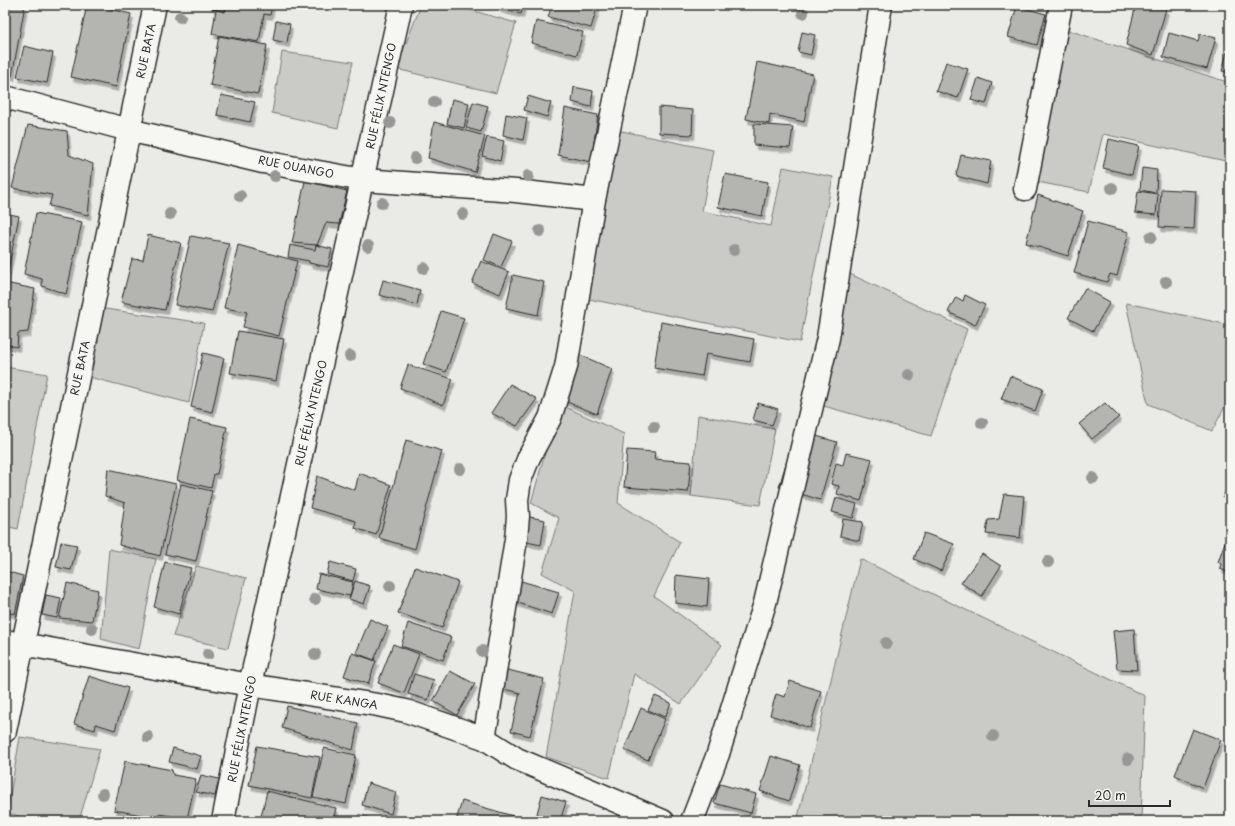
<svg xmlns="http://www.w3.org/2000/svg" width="1235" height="826" font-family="'Playpen Sans',sans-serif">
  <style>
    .green { fill: #cacac7; stroke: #7a7a79 }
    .building { fill: #b4b4b1; stroke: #2b2b2b; filter: url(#shadow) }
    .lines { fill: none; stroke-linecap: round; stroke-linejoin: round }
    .minor-casing { stroke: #2b2b2b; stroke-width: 25 }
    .minor { stroke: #f6f6f2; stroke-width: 22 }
    .tree { fill: #979795 }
    .labels { text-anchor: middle; stroke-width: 3.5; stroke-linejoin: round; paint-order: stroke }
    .street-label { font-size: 11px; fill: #2b2b2b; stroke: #f6f6f2 }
  </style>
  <defs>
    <filter id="shadow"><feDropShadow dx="2.5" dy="4.5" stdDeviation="0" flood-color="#0004"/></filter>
  </defs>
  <rect width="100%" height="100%" fill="#eaeae6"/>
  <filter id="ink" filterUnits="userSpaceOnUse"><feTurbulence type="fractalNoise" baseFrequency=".025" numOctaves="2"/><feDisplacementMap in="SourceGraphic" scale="8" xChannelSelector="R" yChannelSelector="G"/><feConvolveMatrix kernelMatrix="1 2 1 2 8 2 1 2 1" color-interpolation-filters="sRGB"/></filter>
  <g filter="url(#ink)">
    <!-- green -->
    <path class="green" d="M421 5H453L516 23 496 93 396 69Z
      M1053 25 1230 83V162L1103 134 1089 192 1027 180Z
      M282 52 353 62 338 128 272 113Z
      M617 130 713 150 702 211 771 226 783 167 833 177 800 342 584 298Z
      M850 274 967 329 931 436 820 405Z
      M1126 303 1230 325V399H1229L1212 431 1148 404Z
      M84 306 204 323 189 403 70 372Z
      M5 367 47 374 18 529 5 526Z
      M559 404 624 434 618 503 680 542 654 596 722 645 681 704 634 674 609 778 546 757 575 591 542 573 559 518 531 503Z
      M698 415 775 429 760 505 691 496Z
      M109 549 156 559 139 649 101 639Z
      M860 559 1145 696 1141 821H797Z
      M196 566 246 578 228 648 173 636Z
      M20 737 100 749 79 821H38L7 813Z
      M359 814 378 821H358Z"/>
    <!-- building -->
    <path class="building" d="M5 5H25L12 76 5 75Z
      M87 5H93L131 14 116 87 71 77Z
      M212 5H226L225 11 212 9Z
      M227 5H272L270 15 264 14 259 42 212 34 216 10 225 12Z
      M498 5H523L521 14 498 8Z
      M552 5H598L591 28 548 17Z
      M1136 5H1155L1166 9 1153 55 1126 45Z
      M1017 6 1046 14 1037 45 1008 37Z
      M276 21 290 24 287 43 273 40Z
      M536 21 583 32 577 55 531 43Z
      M802 32 815 35 811 55 798 52Z
      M1169 33 1198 41 1200 34 1216 38 1207 69 1163 57Z
      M219 36 267 45 258 94 210 85Z
      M24 46 53 53 47 83 17 77Z
      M1227 52 1230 53V73L1222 71Z
      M757 62 813 74 804 122 770 114 769 124 746 119Z
      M946 62 968 69 958 98 936 91Z
      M978 78 992 83 986 104 971 100Z
      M574 87 593 91 591 107 572 102Z
      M221 95 255 102 250 122 217 115Z
      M528 96 551 103 547 117 524 110Z
      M452 99 469 103 464 128 447 124Z
      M473 102 488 106 481 132 466 128Z
      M659 107 693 110 692 135 659 133Z
      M565 108 598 115 591 162 558 155Z
      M506 114 527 118 523 140 503 135Z
      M434 122 485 136 475 172 428 158Z
      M754 124 793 127 790 148 754 145Z
      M28 125 67 131 69 155 93 164 88 215 49 206 52 195 12 188Z
      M487 137 504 141 500 161 482 156Z
      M1109 139 1139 146 1132 175 1103 168Z
      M961 155 991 161 987 184 956 176Z
      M1142 168 1157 170 1156 193 1140 190Z
      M725 174 768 182 762 216 718 207Z
      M305 181 347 191 339 224 326 223 317 245 292 243Z
      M1161 189 1196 191 1194 229 1159 227Z
      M1138 191 1158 194 1156 215 1135 213Z
      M1038 195 1083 211 1068 256 1026 243Z
      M5 213 19 216 6 281 5 280Z
      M36 213 82 222 66 294 42 286V279L24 274Z
      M1088 221 1129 232 1117 276 1110 274 1107 282 1074 273Z
      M494 234 512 241 501 267 484 260Z
      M148 235 181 243 165 310 121 302 132 259 143 260Z
      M191 236 229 243 212 312 175 305Z
      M238 245 297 261 279 336 243 327 247 312 224 308Z
      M290 245 315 250 316 245 332 249 328 267 309 263V261L288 257Z
      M481 261 509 272 500 294 472 283Z
      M513 275 544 282 538 315 506 308Z
      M383 280 420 290 417 305 379 295Z
      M5 283 35 289 28 332 18 333 17 347 5 344Z
      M1085 288 1110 302 1093 331 1068 318Z
      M965 295 985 305 975 325 948 312 956 297 963 301Z
      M441 311 464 318 446 372 423 364Z
      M661 322 754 339 750 362 706 354 702 376 654 368Z
      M238 331 284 339 276 381 230 373Z
      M203 353 224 358 212 412 191 407Z
      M578 354 612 369 597 414 562 400Z
      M408 365 453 379 443 405 400 388Z
      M1010 376 1043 389 1035 411 1001 399Z
      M510 384 537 399 517 426 491 413Z
      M758 403 778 409 772 425 753 420Z
      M1105 403 1119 417 1092 439 1079 424Z
      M190 419 227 427 217 474H214L211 488 177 480Z
      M1230 427V437L1227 436Z
      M796 430 837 442 820 500 779 487Z
      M406 440 442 451 415 549 379 538Z
      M627 450 655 452 654 459 691 462 688 492 624 487Z
      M846 453 872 459 861 501 837 494 839 486 831 484 836 463 843 465Z
      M108 469 176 484 160 556 119 545 125 503 105 496Z
      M359 473 391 485 376 535 355 528 356 521 310 508 317 476 355 490Z
      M1230 478V501L1223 498Z
      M181 484 212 491 196 561 165 554Z
      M1004 494 1024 496 1020 538 986 534 988 520 999 519Z
      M836 498 857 504 853 518 832 512Z
      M520 515 545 520 541 545 517 540Z
      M843 519 863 522 859 541 840 536Z
      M924 533 954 544 941 571 914 559Z
      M61 542 77 545 71 570 56 567Z
      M1225 542 1229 544 1230 542V573L1220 569 1221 564 1218 562Z
      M982 554 1001 566 982 596 961 583Z
      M165 562 191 568 179 614 154 607Z
      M330 562 356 569 353 581 327 574Z
      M415 567 458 582 442 628 398 613Z
      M5 571 23 576 15 614 5 612Z
      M319 574 353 582 350 596 316 589Z
      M676 575 709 579 707 607 675 603Z
      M514 579 559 592 552 614 509 600Z
      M355 581 370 586 364 604 349 599Z
      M67 583 98 590 92 621 59 618Z
      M46 595 61 598 57 618 42 615Z
      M370 619 388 627 374 660 356 653Z
      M408 623 451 637 443 660 401 646Z
      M1134 629 1137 670 1117 669 1113 631Z
      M393 644 419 654 404 693 378 683Z
      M352 653 376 661 368 684 344 676Z
      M500 668 544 679 530 736 511 731 520 693 496 687Z
      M450 671 475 684 457 715 433 701Z
      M414 674 434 680 428 700 408 694Z
      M89 676 128 688 115 730 96 724 95 730 74 724Z
      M790 681 821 691 810 728 770 715 776 694 785 697Z
      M655 696 671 703 665 717 648 710Z
      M287 706 358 723 353 750 282 728Z
      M641 708 665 719 648 760 624 750Z
      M1193 729 1221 740 1203 788 1175 775Z
      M257 746 320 757 312 798 249 785Z
      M173 748 201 756 197 769 169 762Z
      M324 748 356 755 346 804 313 797Z
      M771 756 800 765 789 801 760 791Z
      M125 761 172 770 173 775 196 779 187 819 159 814 158 818 114 810Z
      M201 775 219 779 215 796 196 792Z
      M368 783 396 792 391 814 362 805Z
      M720 784 756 794 751 813 714 803Z
      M267 791 336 808 333 821H260Z
      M542 795 566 802 560 821H535Z
      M462 801 513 816 511 821H456Z"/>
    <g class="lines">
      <!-- minor casing -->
      <g class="minor-casing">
        <path id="minor" d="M5 97 129 130 263 162 363 180 516 191 594 200
          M1025 189 1061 5
          M5 641 250 685 378 705 406 711 484 738 517 759 663 821
          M5 731 155 5
          M484 738 487 722 516 539 518 516 517 500 520 480 529 457 550 418 566 367 594 200 635 5
          M223 821 250 685 401 5
          M692 821 718 754 765 603 828 338 881 5"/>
      </g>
      <!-- minor -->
      <use href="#minor" class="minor"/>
    </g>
    <!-- trees -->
    <g class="tree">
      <circle cx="803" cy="13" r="6"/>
      <circle cx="180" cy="17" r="6"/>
      <circle cx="434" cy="102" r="6"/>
      <circle cx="390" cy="123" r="6"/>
      <circle cx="415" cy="158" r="6"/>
      <circle cx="275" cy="176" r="6"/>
      <circle cx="528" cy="176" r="6"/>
      <circle cx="1112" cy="188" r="6"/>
      <circle cx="240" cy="196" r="6"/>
      <circle cx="382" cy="203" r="6"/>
      <circle cx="170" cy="214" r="6"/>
      <circle cx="463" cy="214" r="6"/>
      <circle cx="540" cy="231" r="6"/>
      <circle cx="1151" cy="237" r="6"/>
      <circle cx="368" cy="246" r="6"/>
      <circle cx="734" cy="250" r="6"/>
      <circle cx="424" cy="268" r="6"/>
      <circle cx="1166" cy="282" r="6"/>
      <circle cx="350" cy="356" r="6"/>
      <circle cx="909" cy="375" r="6"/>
      <circle cx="982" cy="423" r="6"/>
      <circle cx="654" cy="427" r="6"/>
      <circle cx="460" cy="469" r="6"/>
      <circle cx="1093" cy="478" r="6"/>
      <circle cx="1048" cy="562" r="6"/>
      <circle cx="390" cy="586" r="6"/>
      <circle cx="315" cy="599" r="6"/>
      <circle cx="92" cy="629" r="6"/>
      <circle cx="886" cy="643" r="6"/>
      <circle cx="482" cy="651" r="6"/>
      <circle cx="208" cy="654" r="6"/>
      <circle cx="315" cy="654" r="6"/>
      <circle cx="993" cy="736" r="6"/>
      <circle cx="148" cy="737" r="6"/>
      <circle cx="1128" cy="759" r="6"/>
      <circle cx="103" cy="794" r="6"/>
    </g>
  </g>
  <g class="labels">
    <!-- street labels -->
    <g class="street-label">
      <text transform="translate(146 51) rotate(-78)" y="4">RUE BATA</text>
      <text transform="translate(381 96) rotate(-78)" y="4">RUE FÉLIX NTENGO</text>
      <text transform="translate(296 167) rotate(11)" y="4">RUE OUANGO</text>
      <text transform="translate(80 368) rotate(-78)" y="4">RUE BATA</text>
      <text transform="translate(311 413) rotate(-77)" y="4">RUE FÉLIX NTENGO</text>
      <text transform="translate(344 700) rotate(9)" y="4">RUE KANGA</text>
      <text transform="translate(242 729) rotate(-79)" y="4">RUE FÉLIX NTENGO</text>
    </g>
  </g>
  <!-- margin -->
  <rect width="1235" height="826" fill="none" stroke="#f6f6f2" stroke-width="20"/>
  <rect x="10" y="10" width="1215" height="806" fill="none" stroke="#2b2b2b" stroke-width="1.5" filter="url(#ink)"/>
  <!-- scale -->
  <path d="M1089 800v6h81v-6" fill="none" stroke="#2b2b2b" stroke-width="2"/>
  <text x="1095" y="800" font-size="12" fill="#2b2b2b" stroke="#f6f6f2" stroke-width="3" paint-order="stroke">20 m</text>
</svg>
